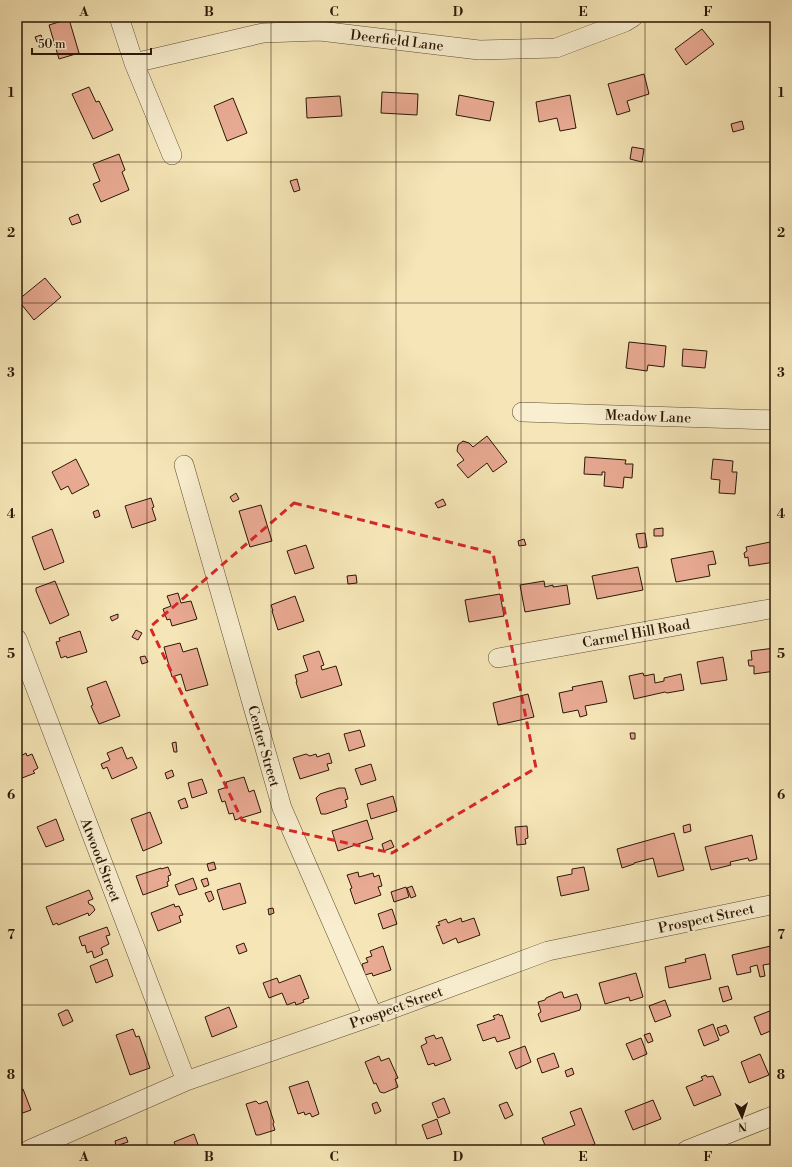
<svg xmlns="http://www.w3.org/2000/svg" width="792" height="1167" font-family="'Libre Bodoni',serif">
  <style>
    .building { fill: #e9aa93; stroke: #2b1706 }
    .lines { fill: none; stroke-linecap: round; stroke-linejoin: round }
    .minor-casing { stroke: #5e4b32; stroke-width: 20 }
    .minor { stroke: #f9efd0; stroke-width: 19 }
    .marked { fill: none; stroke: #d62828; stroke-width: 3; stroke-dasharray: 8 5; stroke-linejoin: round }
    .grid { fill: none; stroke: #2b1706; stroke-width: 1; stroke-opacity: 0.55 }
    .labels { text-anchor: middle; stroke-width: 4; stroke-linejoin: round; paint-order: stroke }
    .street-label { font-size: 14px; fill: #2b1706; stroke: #f9efd0 }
    .neatline { fill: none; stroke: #2b1706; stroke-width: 1.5 }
    .grid-label { font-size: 13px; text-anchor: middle; font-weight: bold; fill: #2b1706 }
  </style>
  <rect width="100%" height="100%" fill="#f6e6b7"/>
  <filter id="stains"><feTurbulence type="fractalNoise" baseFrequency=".005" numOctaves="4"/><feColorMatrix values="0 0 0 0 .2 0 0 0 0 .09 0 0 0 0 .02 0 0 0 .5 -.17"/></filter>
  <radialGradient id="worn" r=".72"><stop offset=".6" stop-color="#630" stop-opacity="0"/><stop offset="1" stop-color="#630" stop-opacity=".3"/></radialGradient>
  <!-- building -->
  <path class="building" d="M163 17H180L165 22Z
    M69 19 79 53 59 59 49 25Z
    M702 29 714 44 686 65 675 49Z
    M41 35 43 40 37 42 35 37Z
    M644 74 649 94 627 101 630 111 617 115 608 84Z
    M89 87 96 102 99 101 113 130 93 139 72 94Z
    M382 92 418 94 417 115 381 113Z
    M459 95 494 102 490 121 456 115Z
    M570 95 576 128 560 131 557 118 539 122 536 102Z
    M340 96 342 116 307 118 306 98Z
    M233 98 247 133 227 141 214 106Z
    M742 121 744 129 733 132 731 124Z
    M632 147 644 149 642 162 630 159Z
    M119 154 125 170 122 172 129 190 101 202 93 184 100 181 93 164Z
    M297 179 300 190 294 192 290 181Z
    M78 214 81 222 72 225 69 218Z
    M17 241 22 257 17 258Z
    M45 278 61 297 34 320 18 300Z
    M629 342 666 346 664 367 648 365 647 371 626 368Z
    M683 349 707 351 705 368 682 366Z
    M487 436 507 462 493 472 487 463 468 478 457 465 464 460 457 451 458 445 463 441 469 443 473 447Z
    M585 457 626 460 625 464H633L632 478 624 477 623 488 604 486 605 472H602V475L584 474Z
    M76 459 89 485 72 494 68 486 61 490 52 472Z
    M713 459 733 461 732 472H737L735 494 719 493 720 480 711 479Z
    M236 493 239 499 233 502 230 497Z
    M151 498 154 507 152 508 156 520 132 528 125 506Z
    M443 499 446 505 438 508 435 503Z
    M261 505 272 541 250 547 239 511Z
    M98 510 100 516 95 518 93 512Z
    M663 528V536H654V529Z
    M52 529 64 562 44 570 32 537Z
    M645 533 647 547 639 548 636 534Z
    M524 539 526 545 519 546 518 541Z
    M775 541V562L749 566 748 557 745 558 744 553 747 551 746 547Z
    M306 545 314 568 295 574 287 551Z
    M713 551 716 564 708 565 710 576 676 582 671 559Z
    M638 567 643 590 597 599 592 576Z
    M356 575 357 583 348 584 347 576Z
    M55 581 69 615 50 624 36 591V588Z
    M544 581 545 587 553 585V587L567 585 570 604 525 612 520 585Z
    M178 593 181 603 191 601 197 619 172 626 170 619 167 620 163 609 171 606 167 596Z
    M500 594 504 616 469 622 465 600Z
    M295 596 304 621 278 630 272 611H273L271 605Z
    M118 614V618L112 621 110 617Z
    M136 630 142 633 138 640 132 637Z
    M80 631 87 652 67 658 66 656 61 658 56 642 60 641 59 638Z
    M180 643 183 652 197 648 208 685 186 691 181 674 172 677 164 647Z
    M775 648V671L754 674V666H749L748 660H752L751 651Z
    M319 651 324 665 321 666 322 670 336 666 342 685 301 698 296 682H297L295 675 308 671 303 656Z
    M145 656 148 662 142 664 140 657Z
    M723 657 727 680 701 684 697 662Z
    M643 673 644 676 654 674 655 683 664 681V678L681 674 684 690 667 693 665 692 634 699 629 676Z
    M106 681 120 716 99 724 91 706 93 705 87 688Z
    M602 681 607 702 585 706 587 715 580 717 578 710 563 713 559 693 573 690 572 687Z
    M528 694 534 717 498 725 493 703Z
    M360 730 365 746 349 751 344 734Z
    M630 733H635V739H631Z
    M176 742 177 752H174L172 743Z
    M122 747 127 759 132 757 137 768 112 779 107 767 103 769 101 764 110 760 107 753Z
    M26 753 27 756 32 754 38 768 33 771 35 773 17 780V758Z
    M329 753 332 763 327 764 329 770 300 779 293 758 306 754 310 756 316 754 317 757Z
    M371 764 376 780 361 785 355 769Z
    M172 770 174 776 167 779 165 773Z
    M244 777 249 792 254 790 261 812 235 820 233 813 229 814 225 801 222 802 218 790 227 787 226 782Z
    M202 779 207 793 192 798 188 783Z
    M339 788H345L348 799 345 800 347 807 326 814H321L316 798 320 794Z
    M393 796 397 811 371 819 367 804Z
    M185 798 188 807 181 809 178 801Z
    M150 812 162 843 143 851 131 819Z
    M56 819 64 840 46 847 37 827Z
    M367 820 373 839 338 851 332 831Z
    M690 824 691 831 684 833 683 826Z
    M527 826 528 838 525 839 526 844 517 845 515 827Z
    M674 833 684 870 658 877 653 858 634 863V864L622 868 617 849Z
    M752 835 757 859 749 861 748 858 730 862 731 865 711 870 705 847Z
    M391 840 394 847 384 851 382 844Z
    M214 862 216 869 209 871 207 864Z
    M168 867 171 875 168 876 169 881 167 882 168 886 143 895 136 876 161 868V869Z
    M584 867 589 890 561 896 557 877 572 874V869Z
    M358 872 359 877 373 873 374 877 379 875 382 886 378 887 381 895 355 904 350 889 352 888 347 875Z
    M193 878 197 889 179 895 175 885Z
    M207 878 209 885 204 887 201 880Z
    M240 883 246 903 223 910 217 890Z
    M412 886 416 896 411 898 407 888Z
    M406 887 409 897 394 902 391 892Z
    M89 890 93 899 88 901 89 904 93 906 95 910 89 916 88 913 58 925 57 923 53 925 46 907Z
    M211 891 214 899 209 902 205 893Z
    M174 904 175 907 179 906 183 915 179 916 181 922 158 931 151 913Z
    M273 908 274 913 269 915 268 909Z
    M392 909 397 924 383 929 378 914Z
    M461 918 462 922 474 918 480 935 458 943 456 938 443 944 436 926 440 925 438 922 446 919 448 923Z
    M107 927 110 935 106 936 109 944 101 948 103 954 94 958 92 951 87 953 85 945 82 946 79 937Z
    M244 943 247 951 239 954 236 946Z
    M775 945V963L763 965 765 976 760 977 757 965 750 967 751 972 737 975 732 955Z
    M383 946 391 970 373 976 372 973 365 975 362 964 368 962 366 958 372 956 370 951Z
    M705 954 711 979 669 988 665 967 686 962 685 959Z
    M107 959 113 976 96 983 90 966Z
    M636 973 643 997 630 1001 629 997 605 1004 599 983Z
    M300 975 309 998 303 1000 304 1002 296 1005 295 1002 287 1005 282 993 269 998 263 983 277 978 279 983Z
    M728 986 732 999 723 1002 719 988Z
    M560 992H562L564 998 577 994 581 1005 580 1010 541 1022 538 1014 541 1012 538 1002 545 1000 546 998Z
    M665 1000 671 1016 655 1022 649 1006Z
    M229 1007 237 1027 212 1037 205 1017Z
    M775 1009V1029L761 1035 754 1017Z
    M66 1010H68L73 1021 63 1026 58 1014Z
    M499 1014 500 1016 502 1015 510 1038 497 1042 495 1037 483 1041 477 1025 495 1019 493 1016Z
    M713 1024 719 1040 704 1046 698 1030Z
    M726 1025 729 1032 720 1036 717 1028Z
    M133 1029 136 1037 139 1036 150 1068 130 1075 116 1035Z
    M650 1033 653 1041 648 1043 644 1035Z
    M434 1035 436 1039 442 1037 451 1060 435 1066 434 1063 428 1065 421 1046 427 1043 425 1038Z
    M641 1038 647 1054 633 1060 626 1044Z
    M525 1046 531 1062 516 1069 509 1052Z
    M554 1053 559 1067 542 1073 537 1059Z
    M760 1054 769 1075 749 1083 741 1062Z
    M379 1056 381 1061 389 1058 398 1078 395 1079 398 1087 384 1093 380 1092 376 1083 374 1084 365 1062Z
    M572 1068 574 1074 567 1077 565 1071Z
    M706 1075 707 1077 713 1076 721 1095 694 1106 686 1087 703 1080 701 1077Z
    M308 1081 319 1114 312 1117 310 1113 305 1115 304 1112 298 1114 289 1087Z
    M23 1089 31 1110 17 1115V1092Z
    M444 1098 450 1113 438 1118 432 1103Z
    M653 1100 661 1119 633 1130 625 1111Z
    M256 1101 259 1104 267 1101 274 1122 273 1124 275 1130 259 1135H256L246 1104Z
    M377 1102 381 1111 375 1114 372 1104Z
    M507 1102 513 1115 505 1119 499 1105Z
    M581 1108 595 1144 579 1150H547L542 1138 575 1125 570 1112Z
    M437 1119 442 1134 427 1139 422 1125Z
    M194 1134 200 1150H173L177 1149 174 1142Z
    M126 1137 128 1142 116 1146 115 1141Z
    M516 1146 517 1149 521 1147 522 1150H506Z"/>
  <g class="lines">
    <!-- minor casing -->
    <g class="minor-casing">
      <path id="minor" d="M119 17 134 63 172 155
        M134 63 263 33 320 31 479 50 556 48 625 22 633 17
        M522 412 775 420
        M184 465 282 808 373 1016
        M17 639 186 1081
        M498 658 775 608
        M29 1150 186 1081 373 1016 548 951 775 904
        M687 1150 775 1115"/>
    </g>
    <!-- minor -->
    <use href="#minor" class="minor"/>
  </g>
  <!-- marked area -->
  <path class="marked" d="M294 503 493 553 536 768 392 853 242 820 150 627Z"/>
  <!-- grid -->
  <path class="grid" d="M147 17V1150M271 17V1150M396 17V1150M521 17V1150M645 17V1150M17 162H775M17 303H775M17 443H775M17 584H775M17 724H775M17 864H775M17 1005H775"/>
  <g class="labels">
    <!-- street labels -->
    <g class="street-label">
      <text transform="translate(397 40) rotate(7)" y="5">Deerfield Lane</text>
      <text transform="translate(648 416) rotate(2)" y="5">Meadow Lane</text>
      <text transform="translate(636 633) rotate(-10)" y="5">Carmel Hill Road</text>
      <text transform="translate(264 746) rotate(74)" y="5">Center Street</text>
      <text transform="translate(101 860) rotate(69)" y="5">Atwood Street</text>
      <text transform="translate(706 918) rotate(-12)" y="5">Prospect Street</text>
      <text transform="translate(396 1007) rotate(-20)" y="5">Prospect Street</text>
    </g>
  </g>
  <!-- margin -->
  <rect width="792" height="1167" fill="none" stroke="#f6e6b7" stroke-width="44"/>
  <!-- north arrow -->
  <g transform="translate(742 1117) rotate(177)" stroke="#f9efd0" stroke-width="3" paint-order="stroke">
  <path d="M0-3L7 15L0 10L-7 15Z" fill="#2b1706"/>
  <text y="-6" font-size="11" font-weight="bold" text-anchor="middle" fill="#2b1706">N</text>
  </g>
  <!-- scale -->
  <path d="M32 48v6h119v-6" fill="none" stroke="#2b1706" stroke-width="2"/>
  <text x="38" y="48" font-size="12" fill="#2b1706" stroke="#f9efd0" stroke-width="3" paint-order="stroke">50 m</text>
  <rect x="22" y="22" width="748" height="1123" class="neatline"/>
  <g class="grid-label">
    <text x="84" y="16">A</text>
    <text x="209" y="16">B</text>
    <text x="334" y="16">C</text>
    <text x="458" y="16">D</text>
    <text x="583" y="16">E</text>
    <text x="708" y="16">F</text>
    <text x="11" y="97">1</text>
    <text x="781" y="97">1</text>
    <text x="11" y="237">2</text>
    <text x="781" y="237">2</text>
    <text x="11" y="377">3</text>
    <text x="781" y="377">3</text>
    <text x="11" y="518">4</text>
    <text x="781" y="518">4</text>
    <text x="11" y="658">5</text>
    <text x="781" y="658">5</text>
    <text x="11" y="799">6</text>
    <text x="781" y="799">6</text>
    <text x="11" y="939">7</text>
    <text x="781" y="939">7</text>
    <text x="11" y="1079">8</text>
    <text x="781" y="1079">8</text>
    <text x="84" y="1161">A</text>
    <text x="209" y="1161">B</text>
    <text x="334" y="1161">C</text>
    <text x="458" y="1161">D</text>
    <text x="583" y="1161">E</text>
    <text x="708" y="1161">F</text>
  </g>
  <rect width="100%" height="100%" filter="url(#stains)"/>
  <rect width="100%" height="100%" fill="url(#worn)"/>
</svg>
